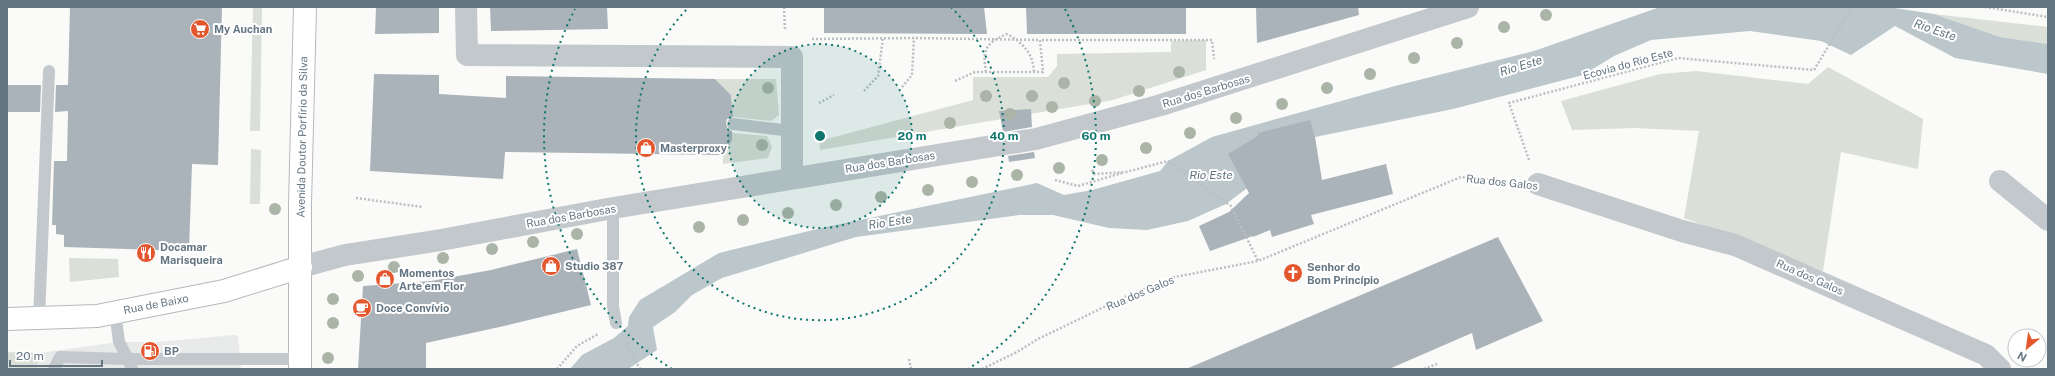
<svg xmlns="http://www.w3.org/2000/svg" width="2055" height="376" font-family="'Public Sans',sans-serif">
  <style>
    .built { fill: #e8e9e9 }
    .green { fill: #dadfd7 }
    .water { fill: #bbc7cb }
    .building { fill: #aab3b9 }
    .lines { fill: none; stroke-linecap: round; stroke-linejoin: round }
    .secondary-casing { stroke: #b3babf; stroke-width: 24 }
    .path { stroke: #bbbfc2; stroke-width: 2.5; stroke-dasharray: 2 2; stroke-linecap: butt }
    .lane { stroke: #c3c8cc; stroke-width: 12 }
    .street { stroke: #c3c8cc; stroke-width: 22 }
    .secondary { stroke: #fff; stroke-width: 22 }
    .tree { fill: #aab4a7 }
    .ring { fill: none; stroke: #0f766e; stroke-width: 2; stroke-dasharray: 2 4 }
    .labels { text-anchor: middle; stroke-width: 4; stroke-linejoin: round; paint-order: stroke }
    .poi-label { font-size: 11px; font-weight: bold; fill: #657683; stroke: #fff; text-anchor: start }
    .street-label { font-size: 11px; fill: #657683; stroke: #fff }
    .water-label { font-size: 12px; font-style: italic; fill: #60757c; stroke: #fff }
    .centre { fill: #0f766e; stroke: #fff; stroke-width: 2 }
    .ring-label { font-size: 12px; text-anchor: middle; font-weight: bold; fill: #0f766e; stroke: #fff; stroke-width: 4; stroke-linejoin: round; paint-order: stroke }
  </style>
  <rect width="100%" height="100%" fill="#fafaf8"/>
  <!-- built -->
  <path class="built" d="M234 335 238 336 241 369H37L39 353 119 342H157Z"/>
  <!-- green -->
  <path class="green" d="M253 7H262L260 131H250Z
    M1934 14 2048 27V44L2000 37Z
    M1206 40V70L1113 100 820 150 819 141 973 100V77H1048L1057 66V54L1171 52V41Z
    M1828 67 1923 119 1918 169 1841 152 1823 271 1684 218 1699 131 1635 128 1572 130 1561 101 1660 74 1696 71 1808 84Z
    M715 79H776L779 115 771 121 733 117 731 95Z
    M732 133 767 136 772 147 768 158 723 164C722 149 731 147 732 133Z
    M251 149 261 150 260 204H250Z
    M69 258 118 259 119 277 70 282Z
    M7 352 39 353 37 369H7Z"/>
  <!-- water -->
  <path class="water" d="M1660 7H1888L1934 14 2000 37 2048 44V74L1955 58 1895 26 1851 55 1821 41 1750 31 1651 40 1614 56 1583 75 1453 109 1315 137 1226 204 1188 221 1147 230 1109 228 1053 215H1019L856 237 722 278 692 295 675 312 653 327 657 350 628 369H570L582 355 614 338 628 326 629 317 640 300 719 253 817 229 1037 183 1064 195 1092 190 1160 171 1168 161 1212 137 1395 86 1534 51Z"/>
  <!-- building -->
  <path class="building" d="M70 7H222L218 165 192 164 189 251 64 247V235L56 234V225H52L54 161H67L68 111 55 112 56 85H68Z
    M376 7H439V33L375 34Z
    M490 7H607L608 29 491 31Z
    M824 7H984L987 34 824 33Z
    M1026 7H1186V34H1027Z
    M1256 7H1358L1359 15 1257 43Z
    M374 74 439 75V94L506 98V76L715 79 731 95 733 117 727 119 726 123 728 130 732 131V140L723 155 505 152 503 179 370 171Z
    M8 85H41L40 112H8Z
    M1031 109 1032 127 1003 132 999 111Z
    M1310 120 1315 137 1322 180 1386 164 1393 194 1311 215 1314 224 1272 237 1270 230 1253 237V236L1210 251 1199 226 1229 212 1249 193 1228 154 1258 136V133Z
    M1034 152 1035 158 1009 162 1008 156Z
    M1498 237 1543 321 1476 350 1472 333 1389 369H1186Z
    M577 249 591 305 504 326 426 343V369H358L363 286 431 281 491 270Z"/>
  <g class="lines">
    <!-- secondary casing -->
    <g class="secondary-casing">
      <path id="secondary" d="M7 319 97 316 224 291 301 267
        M300 369V204L305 7"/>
    </g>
    <!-- path -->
    <path class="path" d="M784 7 785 31
      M1985 7 2048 17
      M812 39 914 38 1040 40
      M986 72C982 49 986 43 1007 34 1023 43 1033 53 1034 72
      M955 81 975 72H1043L1040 40H1212L1214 59
      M902 87 912 75 914 38
      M864 91 878 76 883 38
      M819 103 834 95
      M1529 160 1509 103 1678 58 1814 70 1852 7
      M1092 170 1094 174 1126 172 1168 161 1231 206 1258 261
      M1055 180 1078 186 1122 173
      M356 198 423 207
      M626 343 640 369
      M909 359 911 369
      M557 369 577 346 598 334
      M982 369 1017 352 1038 339 1129 295 1175 277 1258 261 1461 177 1511 182
      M1424 369 1437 364"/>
    <!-- lane -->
    <path class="lane" d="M733 124 791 131
      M613 208V306L616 323
      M115 312 119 342 128 359 132 369
      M39 319 49 71
      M54 369 60 357 128 359H300"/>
    <!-- street -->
    <path class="street" d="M466 7 467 55 792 57V177
      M2000 181 2048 220
      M1538 184 1682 231 1735 245 1986 355 2000 369
      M301 267 345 255 441 240 613 208 1036 139 1161 105 1468 7"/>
    <!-- secondary -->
    <use href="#secondary" class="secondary"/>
  </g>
  <!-- trees -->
  <g class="tree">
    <circle cx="1546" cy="15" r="6"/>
    <circle cx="1504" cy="27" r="6"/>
    <circle cx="1457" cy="43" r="6"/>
    <circle cx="1414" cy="58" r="6"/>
    <circle cx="1179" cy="72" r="6"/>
    <circle cx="1370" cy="74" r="6"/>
    <circle cx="1064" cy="83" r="6"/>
    <circle cx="768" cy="88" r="6"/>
    <circle cx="1327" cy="88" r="6"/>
    <circle cx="1139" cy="91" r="6"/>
    <circle cx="986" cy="96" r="6"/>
    <circle cx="1032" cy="96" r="6"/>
    <circle cx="1095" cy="101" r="6"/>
    <circle cx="1282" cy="104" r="6"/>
    <circle cx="1052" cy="107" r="6"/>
    <circle cx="1010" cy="114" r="6"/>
    <circle cx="1236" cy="118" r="6"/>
    <circle cx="950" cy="123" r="6"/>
    <circle cx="1190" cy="133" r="6"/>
    <circle cx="762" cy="145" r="6"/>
    <circle cx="1146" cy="148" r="6"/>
    <circle cx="1102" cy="160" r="6"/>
    <circle cx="1059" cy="168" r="6"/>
    <circle cx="1017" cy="175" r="6"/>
    <circle cx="972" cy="182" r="6"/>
    <circle cx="928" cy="190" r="6"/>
    <circle cx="881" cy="197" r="6"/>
    <circle cx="836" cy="205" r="6"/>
    <circle cx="275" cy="209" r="6"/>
    <circle cx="788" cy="213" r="6"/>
    <circle cx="743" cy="220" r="6"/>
    <circle cx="699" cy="227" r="6"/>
    <circle cx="577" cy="234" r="6"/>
    <circle cx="533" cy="242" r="6"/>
    <circle cx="492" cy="249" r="6"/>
    <circle cx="443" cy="258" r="6"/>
    <circle cx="394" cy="267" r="6"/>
    <circle cx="358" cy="276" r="6"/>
    <circle cx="333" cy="299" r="6"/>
    <circle cx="333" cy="323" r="6"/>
    <circle cx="328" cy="358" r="6"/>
  </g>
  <!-- distance rings -->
  <circle cx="820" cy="136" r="92" fill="#0f766e" fill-opacity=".12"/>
  <g class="ring">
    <circle cx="820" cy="136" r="92"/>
    <path d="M951 7A184 184 0 1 1 689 7"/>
    <path d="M672 369A276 276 0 0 1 575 9M1065 9A276 276 0 0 1 968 369"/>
  </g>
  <!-- icons -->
  <defs>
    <g id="supermarket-disc" transform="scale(1)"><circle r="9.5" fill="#e4572e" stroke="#fff"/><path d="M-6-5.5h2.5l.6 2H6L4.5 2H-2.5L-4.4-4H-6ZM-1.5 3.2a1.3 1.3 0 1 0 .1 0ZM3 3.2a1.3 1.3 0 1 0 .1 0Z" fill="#fff"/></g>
    <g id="shop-disc" transform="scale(1)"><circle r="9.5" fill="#e4572e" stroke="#fff"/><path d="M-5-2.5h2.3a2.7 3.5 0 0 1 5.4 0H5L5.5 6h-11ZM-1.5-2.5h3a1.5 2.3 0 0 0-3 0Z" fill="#fff"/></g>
    <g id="restaurant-disc" transform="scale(1)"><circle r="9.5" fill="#e4572e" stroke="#fff"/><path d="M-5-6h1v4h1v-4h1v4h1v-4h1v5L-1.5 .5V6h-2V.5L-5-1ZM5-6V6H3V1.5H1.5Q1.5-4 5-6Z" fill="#fff"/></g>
    <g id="church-disc" transform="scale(1)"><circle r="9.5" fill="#e4572e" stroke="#fff"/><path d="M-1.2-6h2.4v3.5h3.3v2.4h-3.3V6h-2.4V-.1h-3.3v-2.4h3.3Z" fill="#fff"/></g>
    <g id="cafe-disc" transform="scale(1)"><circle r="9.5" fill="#e4572e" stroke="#fff"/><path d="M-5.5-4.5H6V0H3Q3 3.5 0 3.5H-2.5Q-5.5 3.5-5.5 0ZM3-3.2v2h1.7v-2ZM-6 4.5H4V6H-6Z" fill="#fff"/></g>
    <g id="fuel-disc" transform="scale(1)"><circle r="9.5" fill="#e4572e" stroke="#fff"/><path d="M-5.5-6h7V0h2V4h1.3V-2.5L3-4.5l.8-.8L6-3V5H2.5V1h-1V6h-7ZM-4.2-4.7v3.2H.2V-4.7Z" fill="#fff"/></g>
  </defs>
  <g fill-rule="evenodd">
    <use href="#supermarket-disc" x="200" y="29"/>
    <use href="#shop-disc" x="646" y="148"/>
    <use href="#restaurant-disc" x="146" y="253"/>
    <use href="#shop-disc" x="551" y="266"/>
    <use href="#church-disc" x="1293" y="273"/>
    <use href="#shop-disc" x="385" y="279"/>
    <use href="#cafe-disc" x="362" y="308"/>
    <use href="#fuel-disc" x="150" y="351"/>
  </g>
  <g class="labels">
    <!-- poi labels -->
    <g class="poi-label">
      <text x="214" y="33">My Auchan</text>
      <text x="660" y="152">Masterproxy</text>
      <text x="160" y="251">Docamar<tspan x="160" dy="13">Marisqueira</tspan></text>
      <text x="565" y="270">Studio 387</text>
      <text x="1307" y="271">Senhor do<tspan x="1307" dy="13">Bom Princípio</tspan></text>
      <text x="399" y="277">Momentos<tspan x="399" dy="13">Arte em Flor</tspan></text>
      <text x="376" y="312">Doce Convívio</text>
      <text x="164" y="355">BP</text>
    </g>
    <!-- street labels -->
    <g class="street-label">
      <text transform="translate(1628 64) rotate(-15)" y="4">Ecovia do Rio Este</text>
      <text transform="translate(1206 91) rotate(-17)" y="4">Rua dos Barbosas</text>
      <text transform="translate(302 137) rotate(-89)" y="4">Avenida Doutor Porfírio da Silva</text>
      <text transform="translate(890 162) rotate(-9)" y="4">Rua dos Barbosas</text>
      <text transform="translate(1502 182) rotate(6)" y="4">Rua dos Galos</text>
      <text transform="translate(571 216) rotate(-10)" y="4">Rua dos Barbosas</text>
      <text transform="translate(1810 277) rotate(24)" y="4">Rua dos Galos</text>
      <text transform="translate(1140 293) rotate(-23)" y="4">Rua dos Galos</text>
      <text transform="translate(156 304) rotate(-11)" y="4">Rua de Baixo</text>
    </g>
    <!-- water labels -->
    <g class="water-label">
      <text transform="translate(1935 30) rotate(19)" y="4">Rio Este</text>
      <text transform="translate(1521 66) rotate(-17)" y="4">Rio Este</text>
      <text x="1211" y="179">Rio Este</text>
      <text transform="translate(890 222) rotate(-9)" y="4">Rio Este</text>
    </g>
  </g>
  <circle cx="820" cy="136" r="6" class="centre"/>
  <g class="ring-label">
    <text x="912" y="140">20 m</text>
    <text x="1004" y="140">40 m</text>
    <text x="1096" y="140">60 m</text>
  </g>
  <!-- border -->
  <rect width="2055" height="376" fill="none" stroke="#657683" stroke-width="16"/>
  <!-- north arrow -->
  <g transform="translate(2027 348) rotate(209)"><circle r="19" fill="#ffffff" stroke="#c1c8cd"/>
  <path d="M0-3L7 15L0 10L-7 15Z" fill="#e4572e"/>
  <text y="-6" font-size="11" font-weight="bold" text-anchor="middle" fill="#657683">N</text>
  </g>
  <!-- scale -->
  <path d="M10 360v6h92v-6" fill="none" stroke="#657683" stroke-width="2"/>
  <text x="16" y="360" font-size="12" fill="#657683" stroke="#ffffff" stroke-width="3" paint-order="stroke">20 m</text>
</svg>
